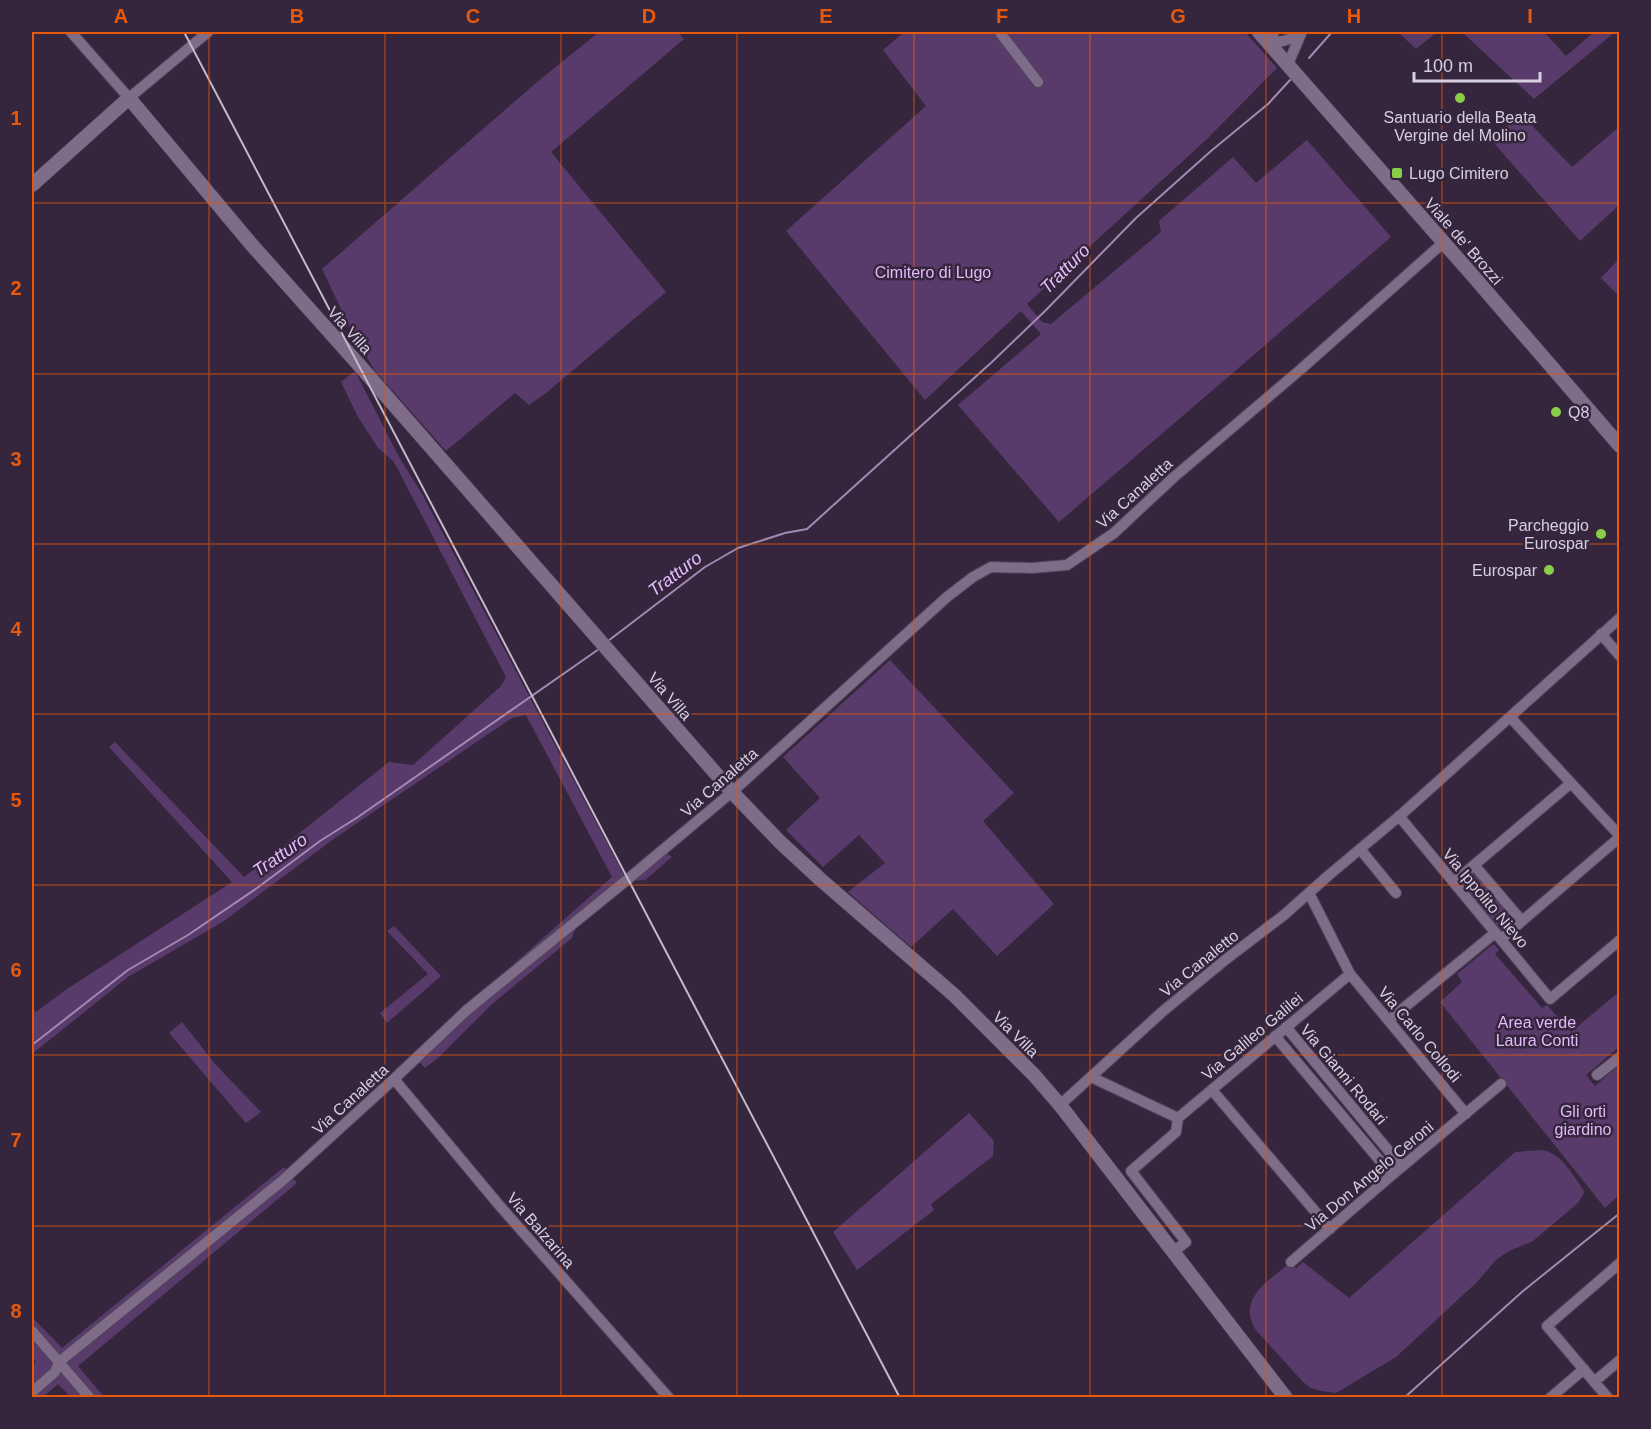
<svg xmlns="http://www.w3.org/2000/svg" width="1651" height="1429" font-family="Helvetica,sans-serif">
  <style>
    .green { fill: #593b6b }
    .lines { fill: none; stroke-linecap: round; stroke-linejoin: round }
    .stream { stroke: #a389b3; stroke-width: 2 }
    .street-casing { stroke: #514458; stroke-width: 12 }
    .secondary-casing { stroke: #514458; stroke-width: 15 }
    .street { stroke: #7e6c88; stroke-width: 10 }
    .secondary { stroke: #7e6c88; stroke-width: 14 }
    .rail { stroke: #c3b9c9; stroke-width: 2 }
    .grid { fill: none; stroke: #e8590c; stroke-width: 1.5; stroke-opacity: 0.55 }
    .poi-dot { fill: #8ace47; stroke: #35263e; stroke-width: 2 }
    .labels { text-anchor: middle; stroke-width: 5; stroke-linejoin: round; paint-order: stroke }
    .poi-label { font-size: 16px; fill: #d8cfde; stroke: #35263e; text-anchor: start }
    .street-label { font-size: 16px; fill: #d8cfde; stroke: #35263e }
    .park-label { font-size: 16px; fill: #e2bbfa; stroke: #35263e }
    .water-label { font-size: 18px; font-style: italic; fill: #e5befd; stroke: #35263e }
    .neatline { fill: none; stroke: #e8590c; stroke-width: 2 }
    .grid-label { font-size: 20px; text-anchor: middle; font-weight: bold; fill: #e8590c }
  </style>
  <rect width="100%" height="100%" fill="#35263e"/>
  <!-- green -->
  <path class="green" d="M599 32H678L684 39 551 152 666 292 546 393 529 405 515 393 446 451 375 371 353 334 322 269 536 83Z
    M904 32H1245L1277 68 1207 139 1027 304 1042 322 1051 324 1161 232 1159 221 1233 157 1256 183 1307 140 1391 237 1059 522 958 405 1041 334 1021 311 925 400 786 231 926 106 883 50Z
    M1398 32H1437L1416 49Z
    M1462 32H1544L1566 56 1594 32H1615L1534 99Z
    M1520 113 1572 167 1619 127V205L1580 241 1492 141Z
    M1619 259V296L1601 278Z
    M355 371 399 457 422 494 624 875 657 847 672 857 645 880 631 881 576 927 572 938 491 1005 439 1057 425 1068 412 1054 612 877 526 715 512 718 335 838 224 921 128 977 32 1054V1008L36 1012 67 989 232 882 109 747 115 742 244 877 389 762 413 765 501 686 506 677 394 462 378 448 358 417 341 382Z
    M890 660 1014 793 983 821 1054 904 997 956 953 909 911 947 848 892 885 863 859 835 823 867 786 830 820 798 783 757Z
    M1474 868 1519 921 1503 934 1459 882Z
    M394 926 441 976 387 1023 380 1013 428 974 387 931Z
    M1492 945H1495L1499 950 1495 954 1542 1008 1547 1005 1571 1032 1619 992V1047L1586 1075 1595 1086 1619 1065V1195L1605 1208 1440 1002 1462 982 1457 974Z
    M182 1022 216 1065 261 1112 246 1123 169 1033Z
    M969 1113 994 1141 993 1156 931 1204 934 1210 857 1270 833 1232Z
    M1543 1150C1562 1154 1572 1174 1583 1189L1584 1193 1578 1203 1533 1241 1509 1251 1497 1259 1476 1283 1396 1357 1336 1393 1321 1391 1311 1388 1303 1382 1255 1329C1237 1298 1270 1280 1291 1262L1296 1268 1303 1262 1349 1298 1515 1152Z
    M284 1167 297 1183 78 1366 104 1397H71L58 1384 43 1397H32V1366L36 1362 32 1356V1317L62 1348Z"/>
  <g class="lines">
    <!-- stream -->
    <path class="stream" d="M1309 58 1332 32
      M608 641 705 567 738 548 785 533 807 529 993 361 1046 310 1136 218 1211 151 1268 104 1291 79
      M32 1045 128 970 188 935 257 888 320 841 358 817 599 649
      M1404 1398 1523 1291 1620 1213"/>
    <!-- street casing -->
    <g class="street-casing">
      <path id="street" d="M71 32 129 98 208 32
        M1003 32 1001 34 1038 82
        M1274 32 1269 43 1283 41 1299 36
        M1288 64 1301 34
        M1601 634 1620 656
        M1510 717 1620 836
        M1399 816 1550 999 1620 940
        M1360 849 1396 893
        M1474 865 1522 921
        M1454 882 1571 783
        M1309 893 1350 974 1466 1114
        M1501 939 1620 837
        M1389 1020 1495 933
        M1286 1027 1402 1167
        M1275 1036 1392 1175
        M1597 1075 1620 1057
        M1091 1077 1178 1118 1350 974
        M394 1079 499 1205 669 1398
        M1212 1090 1330 1229
        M1060 1105 1162 1012 1225 960 1284 915 1329 875 1403 813 1620 618
        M1173 1252 1186 1242 1131 1171 1176 1132 1178 1118
        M1291 1262 1392 1175 1501 1084
        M32 1331 90 1398
        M1594 1382 1620 1360
        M32 1392 55 1372 59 1362 282 1181 394 1079 467 1010 628 879 732 792 947 597 973 577 991 567 1032 568 1067 565 1114 533 1174 477 1300 370 1444 242
        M1550 1398 1584 1369
        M1608 1398 1547 1326 1620 1263"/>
    </g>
    <!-- secondary casing -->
    <g class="secondary-casing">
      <path id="secondary" d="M1259 32 1474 277 1620 446
        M32 185 129 98 251 244 360 366 732 792 780 842 821 880 954 995 1034 1075 1060 1105 1286 1398"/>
    </g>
    <!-- street -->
    <use href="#street" class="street"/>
    <!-- secondary -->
    <use href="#secondary" class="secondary"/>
    <!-- rail -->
    <path class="rail" d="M184 32 900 1398"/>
  </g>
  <!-- grid -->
  <path class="grid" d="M209 32V1398M385 32V1398M561 32V1398M737 32V1398M914 32V1398M1090 32V1398M1266 32V1398M1442 32V1398M32 203H1620M32 374H1620M32 544H1620M32 714H1620M32 885H1620M32 1055H1620M32 1226H1620"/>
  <!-- markers -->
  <g class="poi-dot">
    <circle cx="1460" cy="98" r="6"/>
    <rect x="1391" y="167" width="12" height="12" rx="3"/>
    <circle cx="1556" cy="412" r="6"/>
    <circle cx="1601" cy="534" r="6"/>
    <circle cx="1549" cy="570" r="6"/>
  </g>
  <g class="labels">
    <!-- poi labels -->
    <g class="poi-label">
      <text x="1460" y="123" text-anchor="middle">Santuario della Beata<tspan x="1460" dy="18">Vergine del Molino</tspan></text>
      <text x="1409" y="179">Lugo Cimitero</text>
      <text x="1568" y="418">Q8</text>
      <text x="1589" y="531" text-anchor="end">Parcheggio<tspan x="1589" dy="18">Eurospar</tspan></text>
      <text x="1537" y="576" text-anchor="end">Eurospar</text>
    </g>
    <!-- street labels -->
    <g class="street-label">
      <text transform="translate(1464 241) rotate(49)" y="6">Viale de' Brozzi</text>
      <text transform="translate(350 330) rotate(48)" y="6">Via Villa</text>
      <text transform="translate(1134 493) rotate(-42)" y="6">Via Canaletta</text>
      <text transform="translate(670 696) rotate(49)" y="6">Via Villa</text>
      <text transform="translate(719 782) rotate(-41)" y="6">Via Canaletta</text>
      <text transform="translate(1486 898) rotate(50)" y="6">Via Ippolito Nievo</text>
      <text transform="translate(1199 963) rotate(-39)" y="6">Via Canaletto</text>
      <text transform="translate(1016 1034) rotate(45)" y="6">Via Villa</text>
      <text transform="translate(1420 1034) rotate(50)" y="6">Via Carlo Collodi</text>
      <text transform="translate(1252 1036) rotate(-40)" y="6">Via Galileo Galilei</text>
      <text transform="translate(1344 1074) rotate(50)" y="6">Via Gianni Rodari</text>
      <text transform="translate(350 1099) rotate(-42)" y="6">Via Canaletta</text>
      <text transform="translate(1369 1176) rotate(-40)" y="6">Via Don Angelo Ceroni</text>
      <text transform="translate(541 1230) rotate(49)" y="6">Via Balzarina</text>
    </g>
    <!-- park labels -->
    <g class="park-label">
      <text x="933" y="278">Cimitero di Lugo</text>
      <text x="1537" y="1028">Area verde<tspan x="1537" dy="18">Laura Conti</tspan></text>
      <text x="1583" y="1117">Gli orti<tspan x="1583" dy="18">giardino</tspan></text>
    </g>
    <!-- water labels -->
    <g class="water-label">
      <text transform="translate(1065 269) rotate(-45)" y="6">Tratturo</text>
      <text transform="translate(675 574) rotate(-37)" y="6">Tratturo</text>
      <text transform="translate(280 855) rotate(-35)" y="6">Tratturo</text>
    </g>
  </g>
  <!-- border -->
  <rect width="1651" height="1429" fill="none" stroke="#35263e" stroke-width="66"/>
  <!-- scale -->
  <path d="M1414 72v9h126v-9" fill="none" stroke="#d8cfde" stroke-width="3"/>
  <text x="1423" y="72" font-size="18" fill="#d8cfde" stroke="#35263e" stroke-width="4.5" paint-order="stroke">100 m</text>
  <rect x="33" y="33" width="1585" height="1363" class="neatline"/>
  <g class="grid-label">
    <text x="121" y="23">A</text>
    <text x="297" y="23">B</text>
    <text x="473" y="23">C</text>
    <text x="649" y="23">D</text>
    <text x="826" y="23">E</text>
    <text x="1002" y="23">F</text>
    <text x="1178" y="23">G</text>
    <text x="1354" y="23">H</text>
    <text x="1530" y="23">I</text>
    <text x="16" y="125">1</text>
    <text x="16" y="295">2</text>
    <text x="16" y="466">3</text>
    <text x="16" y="636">4</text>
    <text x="16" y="807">5</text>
    <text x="16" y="977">6</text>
    <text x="16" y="1147">7</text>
    <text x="16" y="1318">8</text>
  </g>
</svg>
